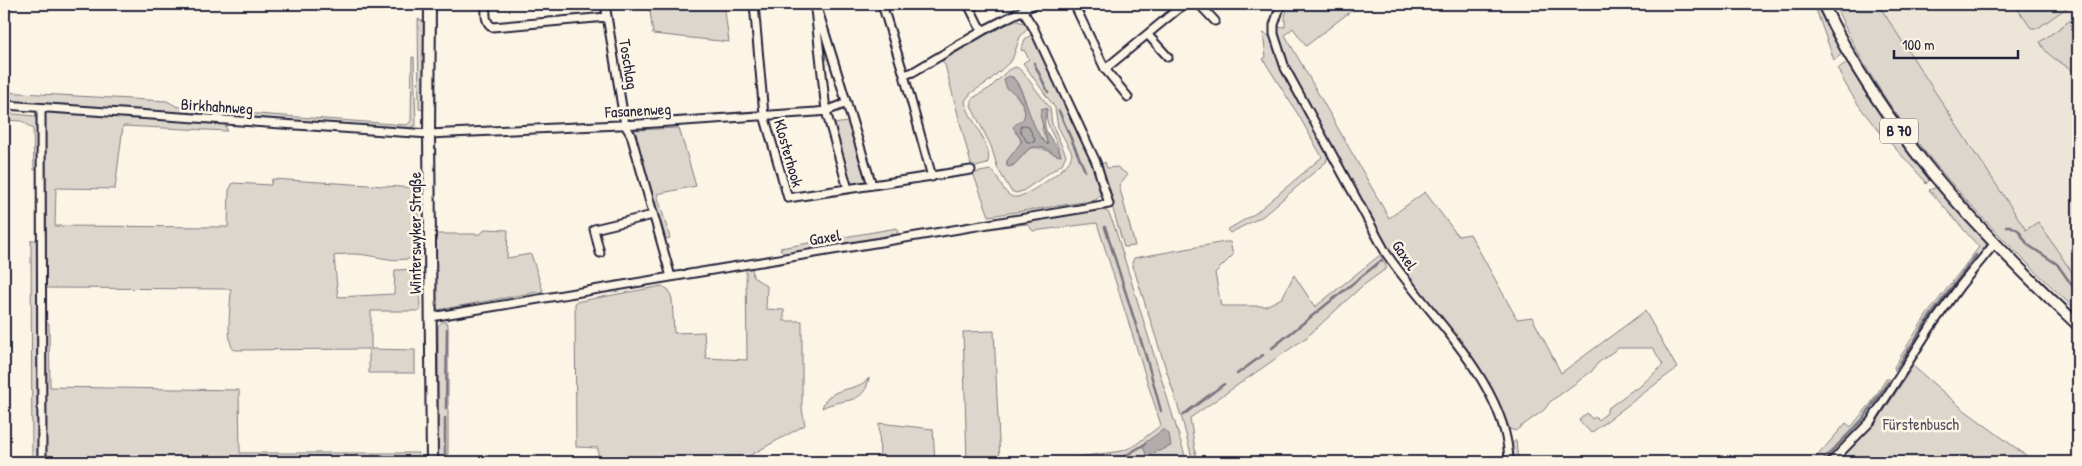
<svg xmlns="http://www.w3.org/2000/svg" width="2082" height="466" font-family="'Patrick Hand',sans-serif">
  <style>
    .built { fill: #ece5d8 }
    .green { fill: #dcd6cc; stroke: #7f7c84; fill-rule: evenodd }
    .water { fill: #b2adab; stroke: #78757e }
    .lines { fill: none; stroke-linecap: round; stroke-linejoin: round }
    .shore { stroke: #5c5a68; stroke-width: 1 }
    .stream { stroke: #78757e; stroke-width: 2.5 }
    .street-casing { stroke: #22223b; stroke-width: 11 }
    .secondary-casing { stroke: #22223b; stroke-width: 14 }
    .primary-casing { stroke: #22223b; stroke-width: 14 }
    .street { stroke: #fcf5e5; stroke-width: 7 }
    .secondary { stroke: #fcf5e5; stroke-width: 10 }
    .primary { stroke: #fcf5e5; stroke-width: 10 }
    .labels { text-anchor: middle; stroke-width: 5; stroke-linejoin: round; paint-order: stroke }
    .shield { fill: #fcf5e5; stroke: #63616e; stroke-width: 1 }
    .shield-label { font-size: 15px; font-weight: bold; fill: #22223b }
    .street-label { font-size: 16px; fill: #22223b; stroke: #fcf5e5 }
    .park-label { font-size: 16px; fill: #504f5f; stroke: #fcf5e5 }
  </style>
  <rect width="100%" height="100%" fill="#fcf5e5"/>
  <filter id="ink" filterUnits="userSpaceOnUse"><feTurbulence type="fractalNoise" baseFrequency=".02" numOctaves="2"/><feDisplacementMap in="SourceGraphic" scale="10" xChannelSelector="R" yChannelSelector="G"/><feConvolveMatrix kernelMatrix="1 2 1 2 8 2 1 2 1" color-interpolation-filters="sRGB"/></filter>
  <g filter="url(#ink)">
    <!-- built -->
    <path class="built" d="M1878 4H2078V281L2038 223 2027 231 1977 155 1976 156Z"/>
    <!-- green -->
    <path class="green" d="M649 4H724L729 42 653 34Z
      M1289 4H1360L1306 46 1293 28 1285 35 1389 218 1425 192 1458 236 1470 234 1517 319 1532 317 1561 373 1645 311 1677 368 1591 433 1579 420 1587 413 1592 419 1595 417 1598 420 1607 413V409L1634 389H1637L1663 365 1653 348H1618L1598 363 1592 371 1550 402 1544 410 1515 431 1510 429 1498 404 1403 274 1381 239 1289 71 1277 32V26L1285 27V16Z
      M1814 4H1818L1842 54 1834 60Z
      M1835 4H1878L1976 155H1977L2026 230 2038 222 2078 281V312C1987 226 1882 122 1835 4Z
      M2014 4H2072L2038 28H2031Z
      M2078 15V76C2066 62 2049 61 2040 42Z
      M418 19 426 23 423 110 419 109Z
      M1016 21 1025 23 1029 27 1020 37 1012 60 988 82 971 93 965 101C967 117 996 149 987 164L972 168 945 65 942 61 996 29Z
      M1263 33 1273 38 1284 72 1328 156 1326 162 1263 216 1230 233 1227 230 1256 213 1322 157 1299 116 1263 59 1266 57Z
      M1033 34 1094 161 1100 195 1096 200 1091 201 989 216 973 173 991 170C1000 176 1002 194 1013 197 1023 200 1061 172 1068 163 1071 160 1071 156 1072 153L1058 127 1055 108 1023 63 1029 59 1024 50 1022 51 1021 49 1026 38Z
      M412 57H414L416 126 411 127 410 131 4 102V92L167 101 176 106 189 109 407 125 411 121Z
      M1844 64 1848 65 1887 124 1885 130 1881 133C1864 114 1848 92 1838 69Z
      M1016 67 1022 71 1050 108 1052 124 1066 155 1062 164 1023 191 1016 193 1011 191 998 169 991 146 971 106 973 98 990 88 1008 70ZM1012 76C1030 95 1026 129 1048 145L1042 129 1046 108 1047 110C1043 125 1059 141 1061 156 1048 154 1046 146 1030 148L1013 166H1007V161L1021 144 1020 138 1015 132 1019 122 1022 121C1031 108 1015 98 1013 89 1012 85 1012 80 1012 76Z
      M50 111 225 124 227 131 123 126 115 189 56 188 55 226 228 227 229 190 233 183 271 185 272 179 417 188 420 259C409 258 398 261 388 259 370 256 353 251 334 256L338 297 394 294 395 270 419 269 420 311H371V349L415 350V373H369V349L234 350C225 341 231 302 231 289L45 288V321L49 324 50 387 239 390 240 453H418V462H43L44 112Z
      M4 113 35 116 38 126V169L34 170 33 129 22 121 4 120Z
      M848 122 866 181 850 184 833 124Z
      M679 128 696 186 657 194 670 238 666 239 634 130Z
      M1890 135 1895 136 1927 175 1930 179 1926 184 1925 181 1885 137Z
      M1105 162 1107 168 1117 167 1128 175 1119 185 1135 246 1124 247 1100 165Z
      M1937 187 1987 242 1984 252 1901 371H1895L1894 367 1926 316 1979 247 1929 190Z
      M1101 209 1108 212 1114 225 1187 462H1041L1122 451 1134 446 1161 425 1097 223 1033 231 1027 224 967 231Z
      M897 228 898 234 783 254 780 248Z
      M485 229 508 230 507 258 531 254 543 291 438 310 436 304V234H481Z
      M31 240H39V462H32Z
      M1225 242H1230L1233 255 1215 273 1221 306H1266L1282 298 1294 275 1315 307 1380 255 1387 268 1361 287 1307 337 1190 418 1197 462H1193L1182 419 1132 263 1134 258Z
      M752 267 753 277 767 286 766 309 784 310V321H802V409L805 425 747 457V462H598V448L576 447 575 302 662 286 669 290 672 299 674 333 704 332 706 358 747 360 746 268Z
      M442 322H446L448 325V462H438V326Z
      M994 331 1000 462H967L963 332Z
      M1913 366 1963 409 2035 462H1838L1876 423Z
      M869 378C864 407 842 397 822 408 828 385 857 393 869 378Z
      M1886 379H1889L1894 382 1872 417 1829 462H1812L1846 423 1851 427 1872 402Z
      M879 423 933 429 935 462H880Z
      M1516 440 1518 462H1512V444Z"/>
    <!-- water -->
    <path class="water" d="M1009 76C1025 80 1029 132 1048 145L1040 115 1042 108 1047 110C1039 135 1054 136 1061 156 1054 156 1048 148 1040 147 1023 145 1023 162 1009 167L1007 166V161L1022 141 1013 127C1016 123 1021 122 1023 119 1030 109 1016 92 1007 89L1004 79Z
      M1164 429 1169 434 1171 446 1147 456 1142 445Z"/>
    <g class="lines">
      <!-- shore -->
      <path class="shore" d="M1025 125 1028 126 1035 139 1034 142H1027L1020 130V127Z"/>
      <!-- stream -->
      <path class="stream" d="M1034 63 1048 92
        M1059 111 1085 171
        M2006 226H2010L2018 230 2028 245 2057 264 2078 294
        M1105 227 1147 360 1161 411
        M447 319 453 317
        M1272 348 1382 260
        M1897 368 1928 319 1976 255
        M1237 374 1263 355
        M446 408 447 329
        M1183 415 1224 384
        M445 462V418
        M1095 462 1120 459 1145 444
        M1821 462 1863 419 1888 382"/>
      <!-- street casing -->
      <g class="street-casing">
        <path id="street" d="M486 4C486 12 484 21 492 27L607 17
          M605 4 625 125 631 135 671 277
          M754 4 764 115 788 198 971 170
          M816 4 872 185
          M882 4 904 75 913 72 984 30
          M968 4 979 26 984 30 1035 4
          M1074 4 1105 69 1128 97
          M1199 4 1215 21
          M1281 4 1274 25V34L1285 68 1386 253C1427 314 1508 384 1509 462
          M815 9 826 111 848 189
          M1148 35 1168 57
          M1105 69 1184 4
          M904 75 932 177
          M4 105 429 134 640 124 816 112 826 111 847 103
          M41 108 42 462
          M600 253 594 229 653 215
          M431 317 1109 204 1096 162 1033 27 1022 10
          M1831 462 1871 421 1930 328 1960 286 1995 243"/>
      </g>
      <!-- secondary casing -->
      <g class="secondary-casing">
        <path id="secondary" d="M430 4 429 134 432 462"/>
      </g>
      <!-- primary casing -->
      <g class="primary-casing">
        <path id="primary" d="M1823 4C1882 130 1978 231 2078 325"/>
      </g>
      <!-- street -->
      <use href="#street" class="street"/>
      <!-- secondary -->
      <use href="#secondary" class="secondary"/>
      <!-- primary -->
      <use href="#primary" class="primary"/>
    </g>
  </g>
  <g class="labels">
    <!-- shield labels -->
    <rect class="shield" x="1880" y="118.5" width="38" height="25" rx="4"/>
    <g class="shield-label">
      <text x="1899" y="136">B 70</text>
    </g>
    <!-- street labels -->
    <g class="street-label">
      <text transform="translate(629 64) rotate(81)" y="6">Toschlag</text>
      <text transform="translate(217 106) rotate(4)" y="6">Birkhahnweg</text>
      <text transform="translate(638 110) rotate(-3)" y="6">Fasanenweg</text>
      <text transform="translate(789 153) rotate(74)" y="6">Klosterhook</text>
      <text transform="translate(415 233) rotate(-90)" y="6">Winterswyker Straße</text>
      <text transform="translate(825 237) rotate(-9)" y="6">Gaxel</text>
      <text transform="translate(1405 255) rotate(56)" y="6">Gaxel</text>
    </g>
    <!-- park labels -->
    <g class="park-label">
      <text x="1921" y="430">Fürstenbusch</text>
    </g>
  </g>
  <!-- margin -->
  <rect width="2082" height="466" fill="none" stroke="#fcf5e5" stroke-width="20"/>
  <rect x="10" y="10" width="2062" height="446" fill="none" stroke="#22223b" stroke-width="2" filter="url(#ink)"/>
  <!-- scale -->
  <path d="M1894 50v8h124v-8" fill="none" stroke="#22223b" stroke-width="2.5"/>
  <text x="1902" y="50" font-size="15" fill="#22223b" stroke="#fcf5e5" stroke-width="4" paint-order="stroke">100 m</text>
</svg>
